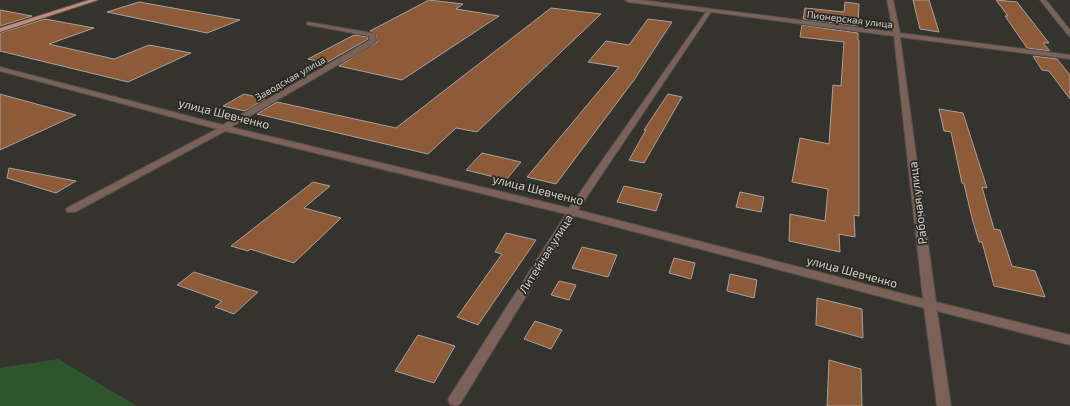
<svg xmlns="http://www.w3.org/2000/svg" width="1070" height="406" font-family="'Exo 2',sans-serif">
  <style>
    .green { fill: #2e552c }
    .building { fill: #8d5b38; stroke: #a8a19d }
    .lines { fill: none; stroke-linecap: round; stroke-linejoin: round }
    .minor-casing { stroke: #504f4a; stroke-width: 2 }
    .major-casing { stroke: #504f4a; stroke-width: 2 }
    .minor { fill: #7b6157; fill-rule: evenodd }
    .major { fill: #c18d79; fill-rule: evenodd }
    .labels { text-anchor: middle; stroke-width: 3.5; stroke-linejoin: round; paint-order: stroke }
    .far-street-label { font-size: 10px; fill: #d2d1cd; stroke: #2a2923 }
    .street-label { font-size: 12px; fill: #d2d1cd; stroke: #2a2923 }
  </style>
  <rect width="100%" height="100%" fill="#34332d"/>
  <!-- green -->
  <path class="green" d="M58 359 137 406H0V368Z"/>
  <!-- building -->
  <path class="building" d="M429 0 463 4 456 9 499 16 402 80 339 66 377 42 376 35 370 31Z
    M913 0H929L939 32 920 29Z
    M996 0 1017 2 1049 43H1043L1050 51 1027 48 1005 16H1008Z
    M139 2 240 20 207 33 107 12Z
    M845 2 859 4 858 26 803 19 805 8 844 12Z
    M551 8 601 14 477 132 456 128 428 154 257 114 277 102 396 128Z
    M0 10 32 16 0 26Z
    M45 19 94 28 49 44 114 59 149 45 191 53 128 82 0 51V33Z
    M648 19 672 22 634 80 556 184 527 177 619 67 588 62 606 41 629 45Z
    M802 25 858 33V40H859V216L854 215 855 237 839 234 840 252 789 241 790 214 825 221 828 189 792 182 800 138 829 144 833 85 841 86 844 42 800 37Z
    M354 35 368 37V39L326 63 308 59Z
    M1033 56 1057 59 1070 75V99L1049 71 1042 70Z
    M0 94 76 115 0 150Z
    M244 94 265 99 245 111 223 106Z
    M668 94 682 97 644 163 629 160 646 130H644Z
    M939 109 963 113 987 188 982 187 994 229 1000 230 1012 266 1035 271 1045 297 994 286 982 242H979L972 218 964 184 962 183 951 132 944 131Z
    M482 153 521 162 506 180 466 170Z
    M9 168 76 181 56 193 7 178Z
    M313 182 330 186 304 208 341 218 294 263 250 249 248 251 231 246Z
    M624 186 662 194 656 211 617 202Z
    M740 192 764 197 761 212 736 207Z
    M506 233 536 240 478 325 457 317 502 254 495 252Z
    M582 247 617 255 608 277 572 268Z
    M674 258 695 263 691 279 669 273Z
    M194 272 238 286 258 292 234 314 215 307 222 301 177 285Z
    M730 274 757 280 754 298 727 291Z
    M559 281 576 285 569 300 551 295Z
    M817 298 862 309 863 338 816 325Z
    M535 321 562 330 551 349 524 339Z
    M418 335 455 346 434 383 395 371Z
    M829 360 861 369 862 406H827Z"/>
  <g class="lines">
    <!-- minor casing -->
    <g class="minor-casing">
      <path id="minor" d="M625 0H641L893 32 887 0H893L900 33 1070 55V59L900 37 936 302 1070 335V345L937 311 951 406H937L924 308 575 216 460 404 455 406 450 404 448 400 450 396 566 214 225 131 75 212H67L66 210 67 208 217 129 0 71V67L223 125 370 40 369 36 309 25 307 24V22L372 33 375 35 376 41 367 48 231 127 569 208 706 12 628 2ZM711 12 894 36 923 299 578 210Z
        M1040 0H1046L1070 30V36L1068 35Z"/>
    </g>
    <!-- major casing -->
    <g class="major-casing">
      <path id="major" d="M89 0H98L0 32V28Z"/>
    </g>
    <!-- minor -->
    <use href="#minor" class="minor"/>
    <!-- major -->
    <use href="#major" class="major"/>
  </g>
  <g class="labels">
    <!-- far-street labels -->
    <g class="far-street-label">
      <text transform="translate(850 19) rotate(7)" y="4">Пионерская улица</text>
      <text transform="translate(290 78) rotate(-30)" y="4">Заводская улица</text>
    </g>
    <!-- street labels -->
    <g class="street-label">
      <text transform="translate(224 114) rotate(14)" y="4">улица Шевченко</text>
      <text transform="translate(538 190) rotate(14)" y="4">улица Шевченко</text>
      <text transform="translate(918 203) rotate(-97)" y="4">Рабочая улица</text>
      <text transform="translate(546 254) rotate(-58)" y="4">Литейная улица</text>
      <text transform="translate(852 272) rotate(15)" y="4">улица Шевченко</text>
    </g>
  </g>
</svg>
